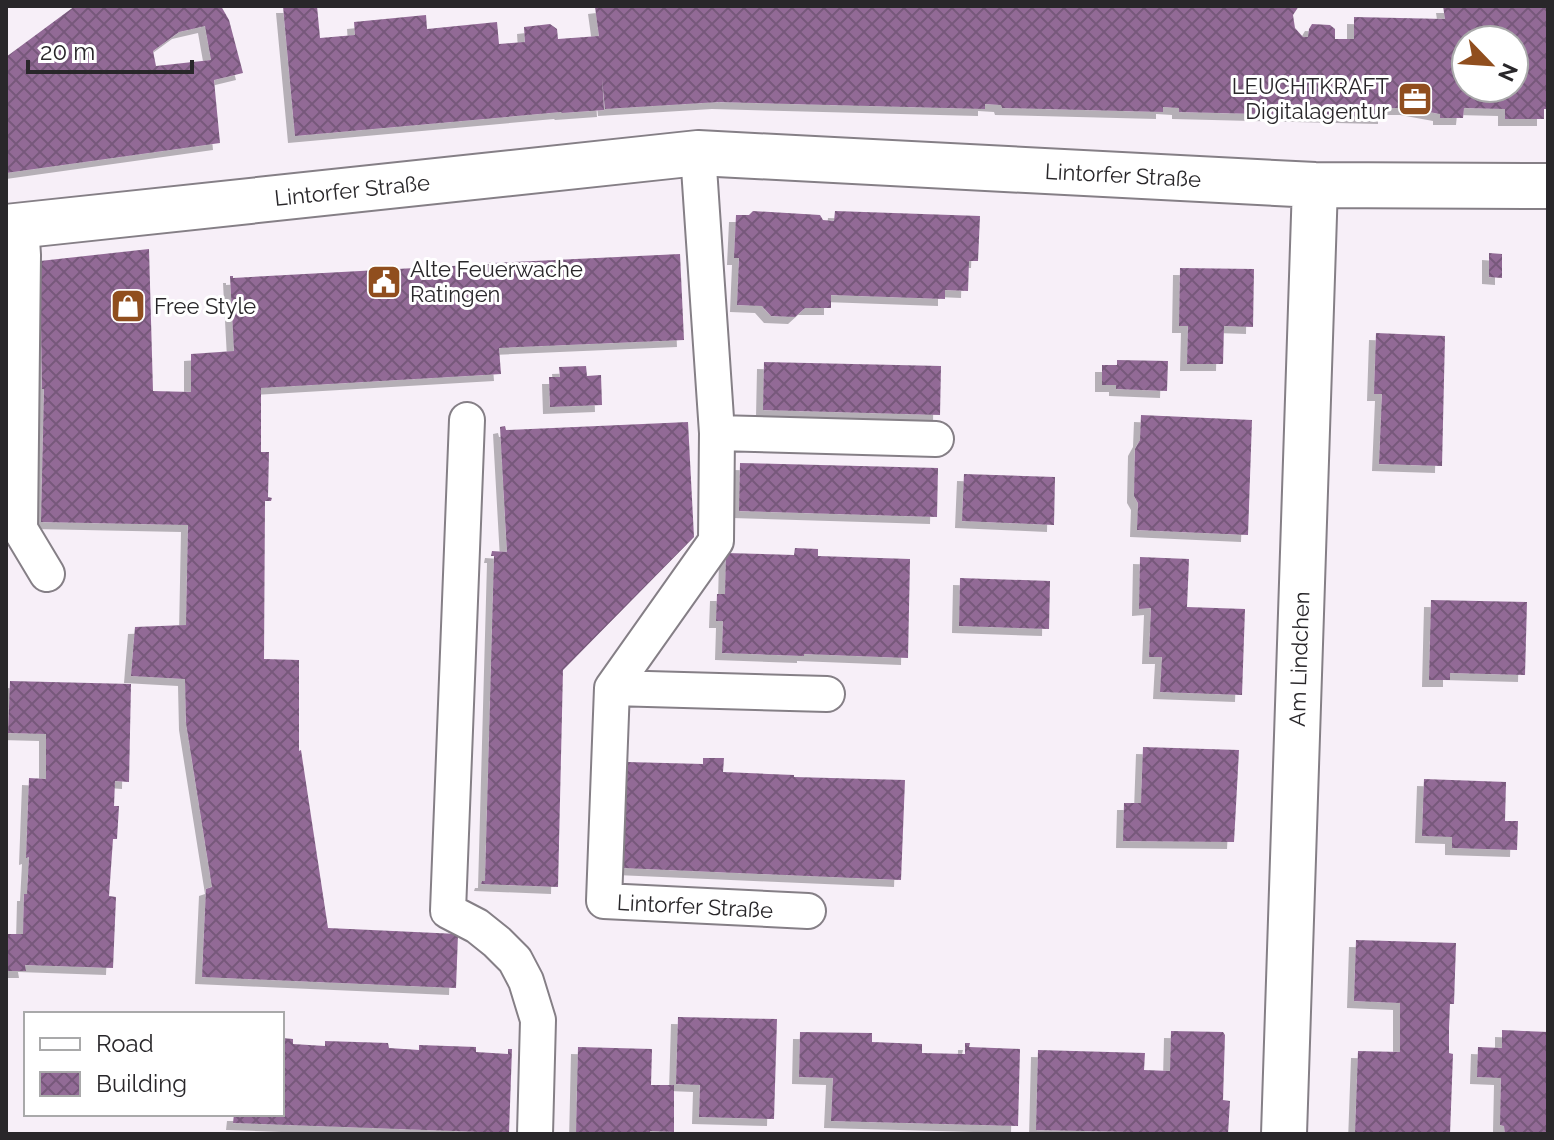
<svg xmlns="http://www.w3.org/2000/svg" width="1554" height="1140" font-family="Raleway,sans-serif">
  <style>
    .building { fill: url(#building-cross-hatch); fill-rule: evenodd; filter: url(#shadow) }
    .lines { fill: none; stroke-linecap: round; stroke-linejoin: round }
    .service-casing { stroke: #857f86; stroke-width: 38 }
    .minor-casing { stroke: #857f86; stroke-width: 48 }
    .service { stroke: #fff; stroke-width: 34 }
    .minor { stroke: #fff; stroke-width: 44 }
    .labels { text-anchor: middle; stroke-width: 6; stroke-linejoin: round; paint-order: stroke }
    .poi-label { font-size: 22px; fill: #29272a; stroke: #fff; text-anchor: start }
    .street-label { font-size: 22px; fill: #29272a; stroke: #fff }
  </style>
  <defs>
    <pattern id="building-cross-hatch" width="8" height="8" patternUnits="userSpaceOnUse" patternTransform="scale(2)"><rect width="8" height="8" fill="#926b96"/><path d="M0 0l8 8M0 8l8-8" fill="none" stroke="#77587b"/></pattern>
    <filter id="shadow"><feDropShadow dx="-7" dy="7" stdDeviation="0" flood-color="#0004"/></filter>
  </defs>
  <rect width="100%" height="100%" fill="#f7eff8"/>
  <!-- building -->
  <path class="building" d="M75 6H221L229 20 243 73 214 80 220 143 6 173V57ZM205 26 211 60 156 66 153 51 179 32Z
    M283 6H317L320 38 355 35 354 22 426 15 427 29 497 22 499 44 525 42 524 27 550 24 557 29 558 39 599 36 595 7 603 6H1299L1293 15 1295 28 1303 37H1308L1309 29 1312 24 1330 25 1335 29V39H1354V17L1445 19 1443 6H1548V109H1544V119H1505V109L1464 108 1463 118H1440V114L1407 108H1385V117L1179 112V108L1163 107V112L1002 108 1001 105 985 104V109L719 102 605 109 602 78 604 110 562 113 561 112 295 136ZM1466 40H1514V88H1466Z
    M753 211 820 215 823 220 834 221 835 211 980 216 978 261H969L968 291 945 290V299L831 295V308H805L795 317 771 316 762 306 737 305 739 258H734L736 215H749Z
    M149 249 153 391 191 392V354L234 351 230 276H233V278L489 264 490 262H494L493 263 680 254 684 340 499 348 501 374 261 388V452H269L268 497 272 498 271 501H265L264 659 299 660V751L301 750 328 928 458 934 456 988 202 977 206 889 212 887 186 723 185 679 131 676 135 627 186 625 188 525 41 522 44 389H42L40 261Z
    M1489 253 1502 254V278L1489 277Z
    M1180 268 1254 269 1253 327 1224 326 1223 364H1187L1188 326H1179Z
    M1376 333 1445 336 1442 466 1379 464 1382 394H1374Z
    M1117 360 1168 361 1167 391 1116 389V385H1102V365H1117Z
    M764 362 941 366 940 415 763 410Z
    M586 366 587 376 601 375 602 405 550 407 549 377H560L559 367Z
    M1141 415 1252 420 1248 535 1137 530 1138 503 1134 496 1135 449 1140 440Z
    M688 422 694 537 563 670 558 887 481 884 482 881H485L494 556H491L492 551 507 552 500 427 505 426 506 430Z
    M740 463 938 468 937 517 739 511Z
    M964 474 1055 477 1054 525 962 521Z
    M795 548 818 549V556L910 559 908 658 804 654V656L722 653 723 621H716L717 594H725L726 553 794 555Z
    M1140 557 1189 559 1187 607 1245 609 1242 695 1160 692 1162 657H1149L1151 608 1139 609Z
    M960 578 1050 581 1049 629 959 626Z
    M1431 600 1527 602 1525 675 1450 673V680H1429Z
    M10 681 131 684 129 782 115 781 114 806H119L117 839H113L109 896 116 897 113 968 25 965 26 971H6V934H23L24 894H27L29 857 26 858 29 778 46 779V734L8 733Z
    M1143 747 1239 750 1234 842 1123 841 1124 803H1141Z
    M703 758H724L723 772 794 775V777L905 780 901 880 623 868 627 762 703 764Z
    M1424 779 1506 782 1505 821H1518L1517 850 1452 848V837L1422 836Z
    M1356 940 1456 943 1454 1004H1450L1449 1028V1053L1453 1054 1450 1134H1355L1358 1051 1400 1052V1003L1354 1001Z
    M678 1017 777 1019 774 1119 699 1117 700 1085 676 1084Z
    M1502 1030 1548 1032V1134H1505L1504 1126 1500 1125 1501 1078 1477 1077 1478 1047 1502 1048Z
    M1171 1031 1223 1032 1225 1035 1223 1100 1230 1101 1228 1134 1036 1130 1038 1050 1145 1053 1144 1070 1170 1071Z
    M800 1032 872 1033V1042L922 1044V1053L965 1054V1043H970L969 1047 1020 1049 1018 1126 831 1121 833 1078 799 1077Z
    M282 1038 293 1039V1044L325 1046V1041L388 1043 389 1048 419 1050V1045L476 1047V1052L508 1054V1049H512L509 1133 233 1123 234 1114H282Z
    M578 1047 652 1049 651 1085H674V1132L650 1131V1134H576Z"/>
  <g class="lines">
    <!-- service casing -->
    <g class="service-casing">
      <path id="service" d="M698 153 717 433 716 541 612 688 604 901 808 911
        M21 225 23 255 20 529 47 574
        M467 420 448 911 477 926 497 942 515 960 526 981 538 1020 535 1134
        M717 433 936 439
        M612 688 827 694"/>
    </g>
    <!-- minor casing -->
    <g class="minor-casing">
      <path id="minor" d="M6 227 698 153 1315 185 1548 186
        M1284 1134 1315 185"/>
    </g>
    <!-- service -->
    <use href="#service" class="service"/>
    <!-- minor -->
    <use href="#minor" class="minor"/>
  </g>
  <!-- icons -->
  <defs>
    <g id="office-square" transform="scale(1.8)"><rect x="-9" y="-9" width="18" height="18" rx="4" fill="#904e1e" stroke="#fff"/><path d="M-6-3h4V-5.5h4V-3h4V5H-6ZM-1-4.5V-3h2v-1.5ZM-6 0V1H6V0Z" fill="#fff"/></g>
    <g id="civic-square" transform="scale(1.8)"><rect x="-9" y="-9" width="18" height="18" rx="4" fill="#904e1e" stroke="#fff"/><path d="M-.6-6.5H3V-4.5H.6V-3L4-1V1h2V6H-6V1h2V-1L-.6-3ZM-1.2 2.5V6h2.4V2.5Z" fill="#fff"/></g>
    <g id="shop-square" transform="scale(1.8)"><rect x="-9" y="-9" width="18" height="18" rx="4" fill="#904e1e" stroke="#fff"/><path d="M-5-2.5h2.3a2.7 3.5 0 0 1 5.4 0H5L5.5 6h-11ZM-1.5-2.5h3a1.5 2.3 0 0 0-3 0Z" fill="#fff"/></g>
  </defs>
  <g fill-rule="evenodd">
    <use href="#office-square" x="1415" y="99"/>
    <use href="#civic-square" x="384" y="282"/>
    <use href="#shop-square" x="128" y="306"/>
  </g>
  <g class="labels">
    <!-- poi labels -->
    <g class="poi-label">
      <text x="1389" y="94" text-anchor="end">LEUCHTKRAFT<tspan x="1389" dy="25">Digitalagentur</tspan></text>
      <text x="410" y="277">Alte Feuerwache<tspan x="410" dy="25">Ratingen</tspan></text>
      <text x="154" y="314">Free Style</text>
    </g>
    <!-- street labels -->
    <g class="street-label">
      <text transform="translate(1123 175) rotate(3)" y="8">Lintorfer Straße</text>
      <text transform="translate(352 190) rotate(-6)" y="8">Lintorfer Straße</text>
      <text transform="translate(1299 659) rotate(-88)" y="8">Am Lindchen</text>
      <text transform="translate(695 906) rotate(3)" y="8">Lintorfer Straße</text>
    </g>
  </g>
  <!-- border -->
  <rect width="1554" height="1140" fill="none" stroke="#29272a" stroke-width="16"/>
  <!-- legend -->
  <rect x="24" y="1012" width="260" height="104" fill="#ffffff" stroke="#a9a9aa" stroke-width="2"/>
  <rect x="40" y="1038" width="40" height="12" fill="#ffffff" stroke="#a9a9aa" stroke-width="2"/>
  <text x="96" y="1052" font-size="24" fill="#29272a">Road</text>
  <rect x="40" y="1072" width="40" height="24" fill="url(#building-cross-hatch)" stroke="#a9a9aa" stroke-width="2"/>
  <text x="96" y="1092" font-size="24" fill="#29272a">Building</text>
  <!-- north arrow -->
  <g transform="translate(1490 64) rotate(115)"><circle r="38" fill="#ffffff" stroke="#a9a9aa" stroke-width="2"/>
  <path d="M0-6L14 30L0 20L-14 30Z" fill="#904e1e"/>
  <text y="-12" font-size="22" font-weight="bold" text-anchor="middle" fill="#29272a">N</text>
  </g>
  <!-- scale -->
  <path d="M28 60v12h164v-12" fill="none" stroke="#29272a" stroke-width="4"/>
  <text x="40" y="60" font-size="24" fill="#29272a" stroke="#ffffff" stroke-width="6" paint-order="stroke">20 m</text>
</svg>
